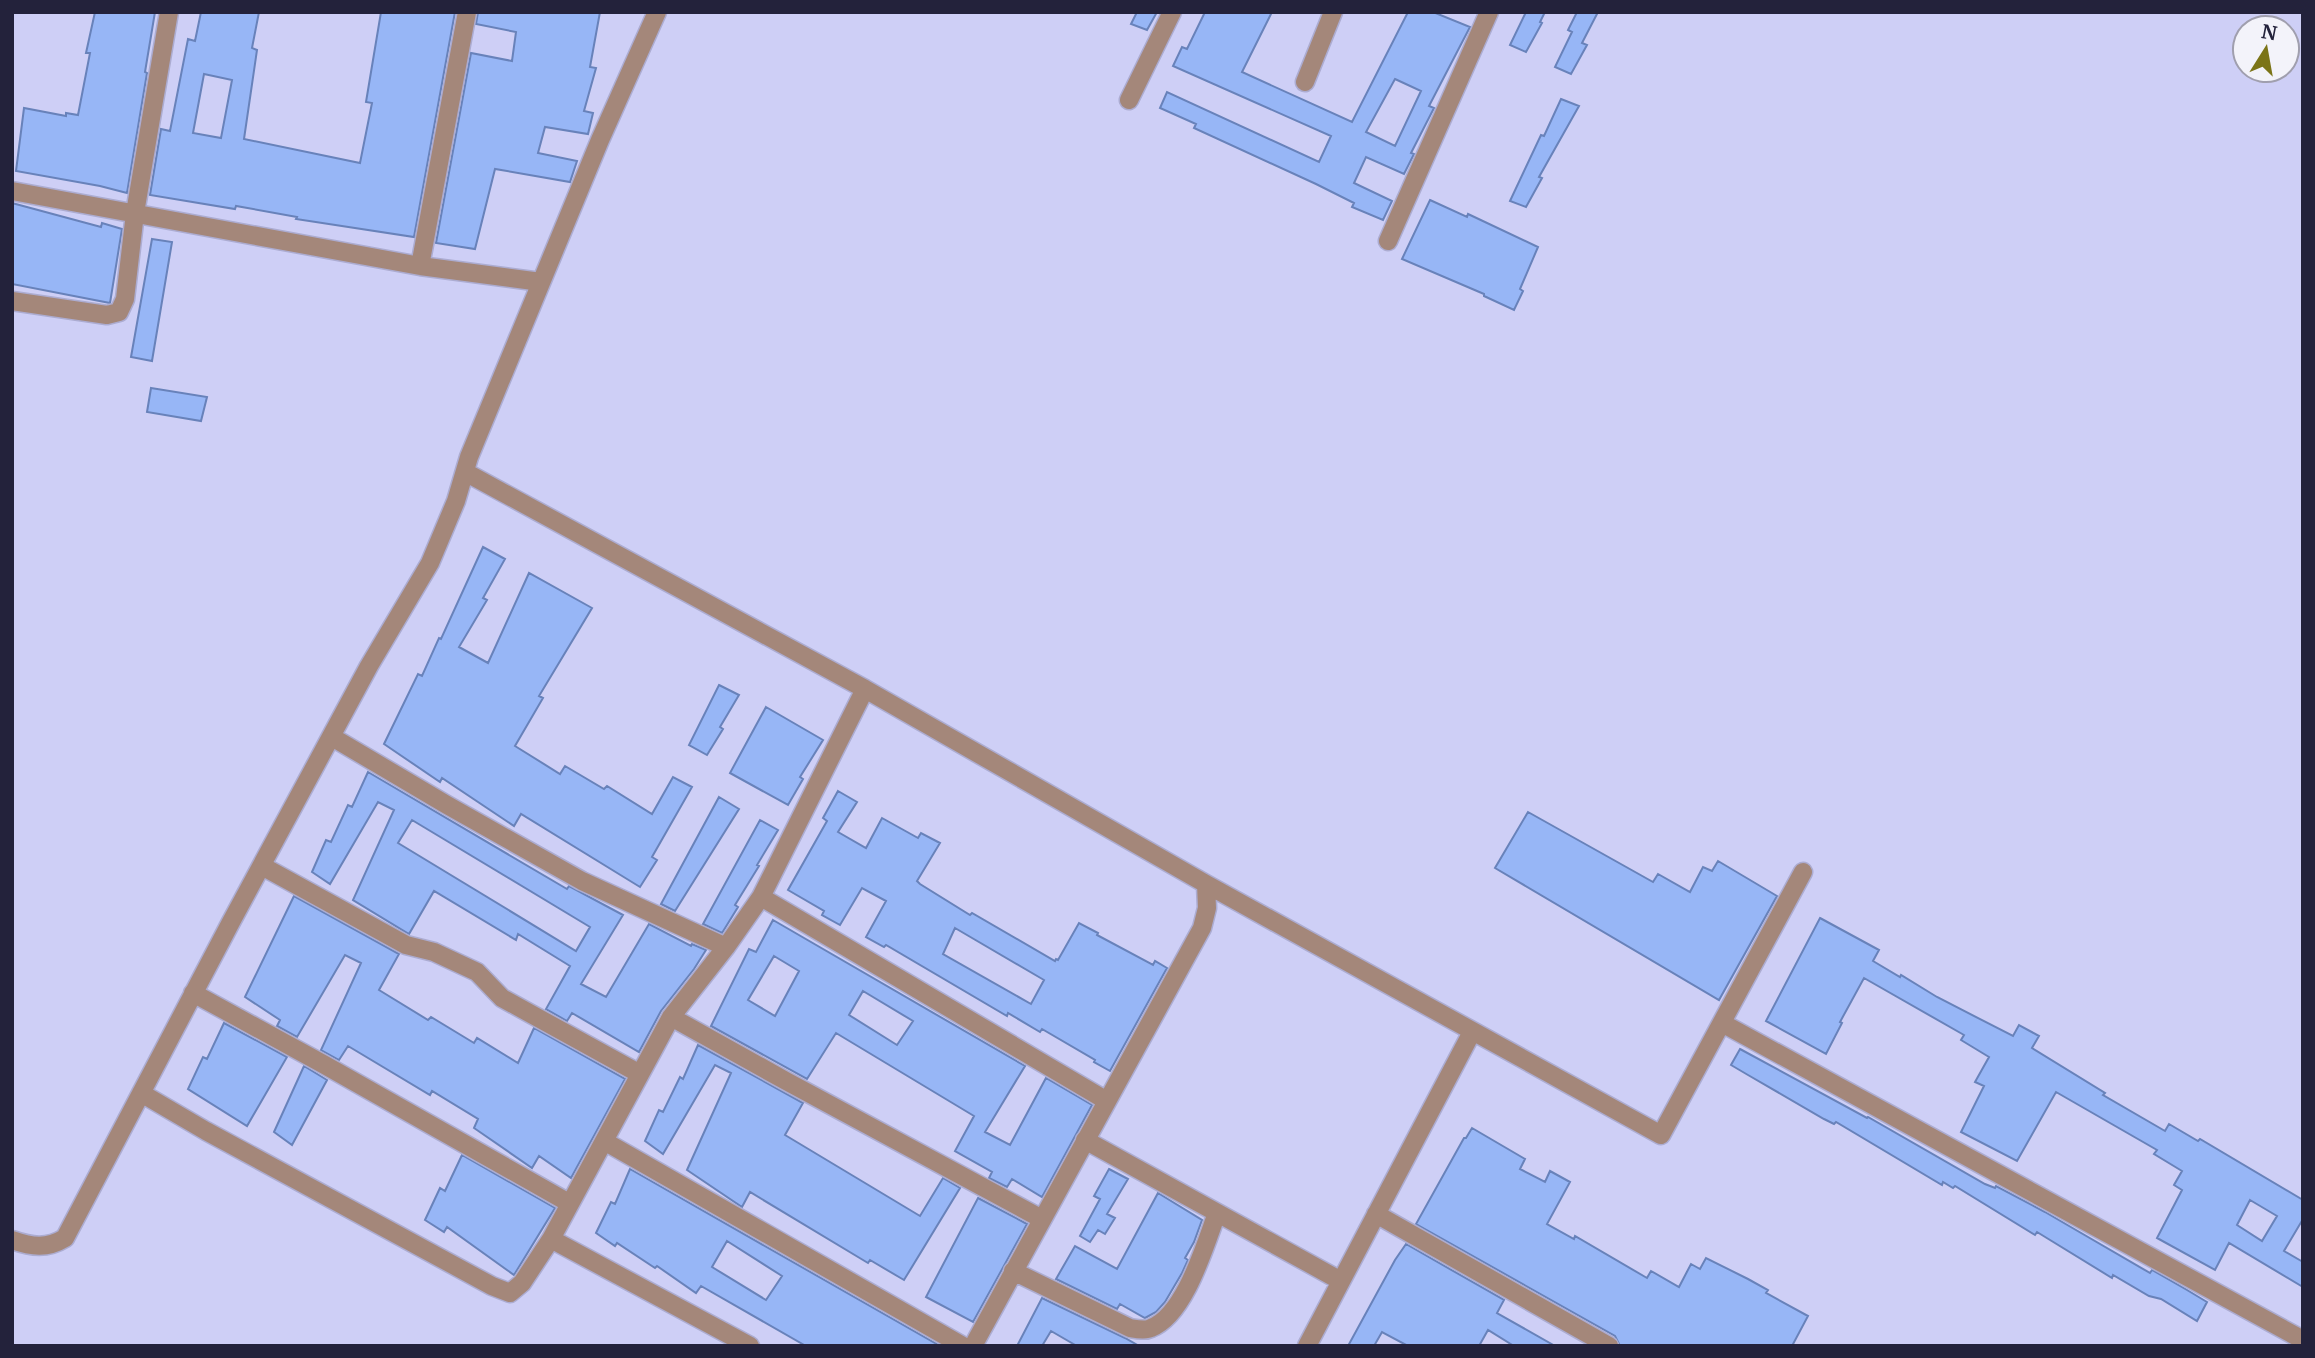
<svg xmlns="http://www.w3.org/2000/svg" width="2315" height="1358" font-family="Merriweather,serif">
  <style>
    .building { fill: #97b6f6; stroke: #6882ba; stroke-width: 2; fill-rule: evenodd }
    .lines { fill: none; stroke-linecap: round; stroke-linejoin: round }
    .minor-casing { stroke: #acacd1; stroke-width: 21 }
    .minor { stroke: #a4877a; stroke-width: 18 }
  </style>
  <rect width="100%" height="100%" fill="#cecff6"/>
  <!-- building -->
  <path class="building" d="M95 12H155L145 72 147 73 127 193 100 186 16 171 24 108 66 116V113L78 115 90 53H86Z
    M201 12H259L252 48 257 50 244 139 360 163 372 103 366 102 381 12H455L414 237 296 219 297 217 236 206 235 209 150 195 161 129 170 131 188 39 195 41ZM204 74 232 80 221 138 193 133Z
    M478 12H600L590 67 596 68 584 111 593 113 588 134 545 127 538 153 577 161 570 182 495 169 475 249 436 243 471 53 512 61 516 32 476 24Z
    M1137 12H1157L1147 30 1131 24Z
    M1205 12H1272L1242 72 1352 122 1408 12H1433L1470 27 1429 106 1434 108 1411 153 1414 154 1404 174 1366 157 1354 183 1392 201 1383 220 1352 207 1354 203 1316 184 1194 128 1196 124 1160 108 1167 92 1319 162 1331 136 1173 66 1182 47 1187 49ZM1395 79 1421 91 1395 146 1366 132Z
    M1526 12H1545L1540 22 1542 23 1526 52 1510 45Z
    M1577 12H1598L1582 43 1587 45 1571 74 1555 67 1572 32 1568 30Z
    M1561 99 1579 106 1539 177 1542 178 1526 207 1510 201 1541 135 1544 136Z
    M1430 200 1467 217 1468 214 1538 247 1520 289 1523 291 1514 310 1484 296V294L1402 259Z
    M12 203 101 227 102 223 122 229 110 303 12 284Z
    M152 239 172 242 152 361 131 357Z
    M151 388 207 397 201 421 147 412Z
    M483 547 505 559 483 598 487 600 459 647 488 663 529 573 592 608 539 696 543 698 515 746 560 774 565 766 604 789 607 786 652 814 673 777 692 787 652 857 657 860 640 887 521 814 514 826 442 778 440 782 384 744 418 674 422 676 439 638 441 639Z
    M719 685 739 695 720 727 723 729 707 755 689 745Z
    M766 707 823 740 800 777 803 779 788 805 730 773Z
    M368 772 567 889 569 886 623 915 581 984 606 997 649 924 691 946 692 944 706 950 694 969 661 1011 639 1052 572 1013 567 1021 546 1009 570 966 518 934 516 940 434 891 409 934 353 900 394 810 378 802 330 884 312 872 326 840 331 842 348 805 352 807ZM412 820 590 927 576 951 398 843Z
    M838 791 857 802 838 832 866 848 882 818 918 838 921 833 940 843 917 881 920 884 970 915 972 913 1055 961 1056 959 1058 960 1079 923 1098 933 1097 935 1153 965 1155 961 1167 968 1110 1071 1094 1062 1095 1060 1042 1029 1040 1032 1008 1013 1007 1016 886 945 884 947 866 937 886 901 862 888 840 925 822 915 824 911 788 890 827 821 823 818ZM955 928 1044 980 1031 1004 943 954Z
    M719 797 739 809 675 911 661 904Z
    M1528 812 1653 882 1658 874 1690 892 1703 867 1712 871 1718 861 1777 896 1719 1000 1495 868Z
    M760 820 778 830 757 865 759 866 735 905 738 907 722 933 703 924Z
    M294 896 399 954 379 990 428 1020 431 1017 474 1043 477 1038 518 1063 534 1028 625 1079 571 1178 539 1156 532 1168 474 1128 478 1119 432 1091 430 1095 348 1046 339 1060 321 1050 361 963 345 955 297 1037 277 1026 280 1020 245 997Z
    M1820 918 1879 950 1873 961 1900 977 1901 975 1937 997 2013 1036 2019 1025 2039 1036 2032 1048 2105 1093 2103 1095 2165 1131 2169 1124 2198 1141 2200 1139 2303 1200V1219L2284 1251 2303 1262V1287L2229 1243 2215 1270 2157 1238 2182 1190 2174 1185 2182 1171 2154 1154 2157 1150 2056 1092 2017 1161 1961 1132 1984 1086 1975 1082 1989 1057 1961 1040 1964 1035 1864 978 1840 1022 1842 1023 1826 1054 1766 1021ZM2250 1200 2277 1216 2262 1241 2237 1225Z
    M773 920 1025 1066 985 1132 1010 1145 1046 1078 1092 1105 1042 1197 1012 1179 1007 1187 989 1178 992 1172 955 1151 974 1116 836 1033 807 1079 711 1026 749 949 756 952ZM774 956 799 971 775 1016 748 1000ZM863 991 913 1021 897 1045 849 1015Z
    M224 1023 287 1057 247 1126 188 1089 203 1057 207 1059Z
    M698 1045 803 1103 785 1135 920 1216 943 1178 960 1188 904 1280 870 1260 868 1263 750 1192 742 1207 687 1170 731 1073 715 1065 663 1154 645 1141 659 1110 663 1112 680 1077 683 1079Z
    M1740 1049 1867 1118 1868 1117 1985 1184 1995 1188 1996 1186 2045 1212 2150 1273 2152 1270 2187 1290 2207 1302 2197 1321 2161 1299 2149 1296 2113 1275 2112 1278 2037 1232 2035 1235 1955 1186 1953 1188 1943 1182 1942 1185 1836 1122 1834 1124 1824 1119 1748 1075 1731 1065Z
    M304 1066 327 1080 292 1145 274 1132Z
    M1472 1128 1525 1159 1520 1169 1545 1182 1550 1171 1570 1182 1547 1224 1574 1239 1575 1236 1647 1278 1651 1271 1679 1287 1691 1264 1700 1269 1706 1258 1748 1279 1768 1290 1766 1293 1808 1316 1792 1346H1620L1615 1336 1416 1224 1464 1138H1466Z
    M462 1155 555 1208 514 1275 447 1227 444 1232 425 1220 440 1188 445 1191Z
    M630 1169 940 1346H806L701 1286 696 1293 657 1266 655 1268 617 1243 615 1246 596 1233 611 1202 615 1204ZM727 1241 782 1276 766 1300 712 1267Z
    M1109 1169 1128 1179 1107 1214 1115 1218 1105 1234 1098 1230 1090 1242 1080 1236 1100 1199 1094 1196Z
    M1158 1193 1202 1220 1194 1242 1185 1258 1188 1260 1182 1273 1165 1302 1156 1312 1145 1318 1120 1304 1117 1309 1056 1279 1075 1246 1117 1269Z
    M978 1198 1027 1224 973 1322 926 1297Z
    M1406 1244 1504 1300 1497 1313 1555 1346H1514L1488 1330 1479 1346H1408L1382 1332 1374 1346H1348L1395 1260Z
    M1042 1298 1125 1338 1139 1346H1077L1051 1331 1042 1346H1017Z"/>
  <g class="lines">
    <!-- minor casing -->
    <g class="minor-casing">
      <path id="minor" d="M1305 82 1333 12
        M1129 100 1172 12
        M12 191 420 266 541 282
        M1388 241 1489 12
        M420 266 467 12
        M12 301 107 315 119 312 125 299 135 213 169 12
        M465 472 865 689 1206 884 1661 1135 1803 872
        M332 737 447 805 582 881 726 947
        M262 866 406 945 434 952 477 972 502 998 640 1074
        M761 897 1107 1101
        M193 993 323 1064 569 1203
        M671 1017 786 1081 1042 1219
        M1722 1023 2303 1340
        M141 1093 206 1131 492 1286 510 1293 522 1283 551 1239 671 1017 726 947 761 897 865 689
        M1085 1140 1341 1281
        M604 1141 963 1346
        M1376 1214 1609 1346
        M551 1239 750 1346
        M12 1240C32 1247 47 1249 65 1238L231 922 369 666 430 563 456 501 469 457 600 140 657 12
        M1013 1271 1130 1328C1136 1329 1145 1331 1151 1328 1185 1315 1205 1245 1217 1213
        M973 1346 1202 928 1207 908 1206 884
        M1307 1346 1472 1032"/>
    </g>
    <!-- minor -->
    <use href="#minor" class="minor"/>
  </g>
  <!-- border -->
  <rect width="2315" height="1358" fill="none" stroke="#23223b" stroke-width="28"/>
  <!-- north arrow -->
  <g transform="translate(2266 49) rotate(11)"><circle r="33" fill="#f3f3fa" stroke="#a09fae" stroke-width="2"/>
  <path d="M0-5L12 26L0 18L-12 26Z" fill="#7b7417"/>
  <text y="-10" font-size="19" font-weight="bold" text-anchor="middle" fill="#23223b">N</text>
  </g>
</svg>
